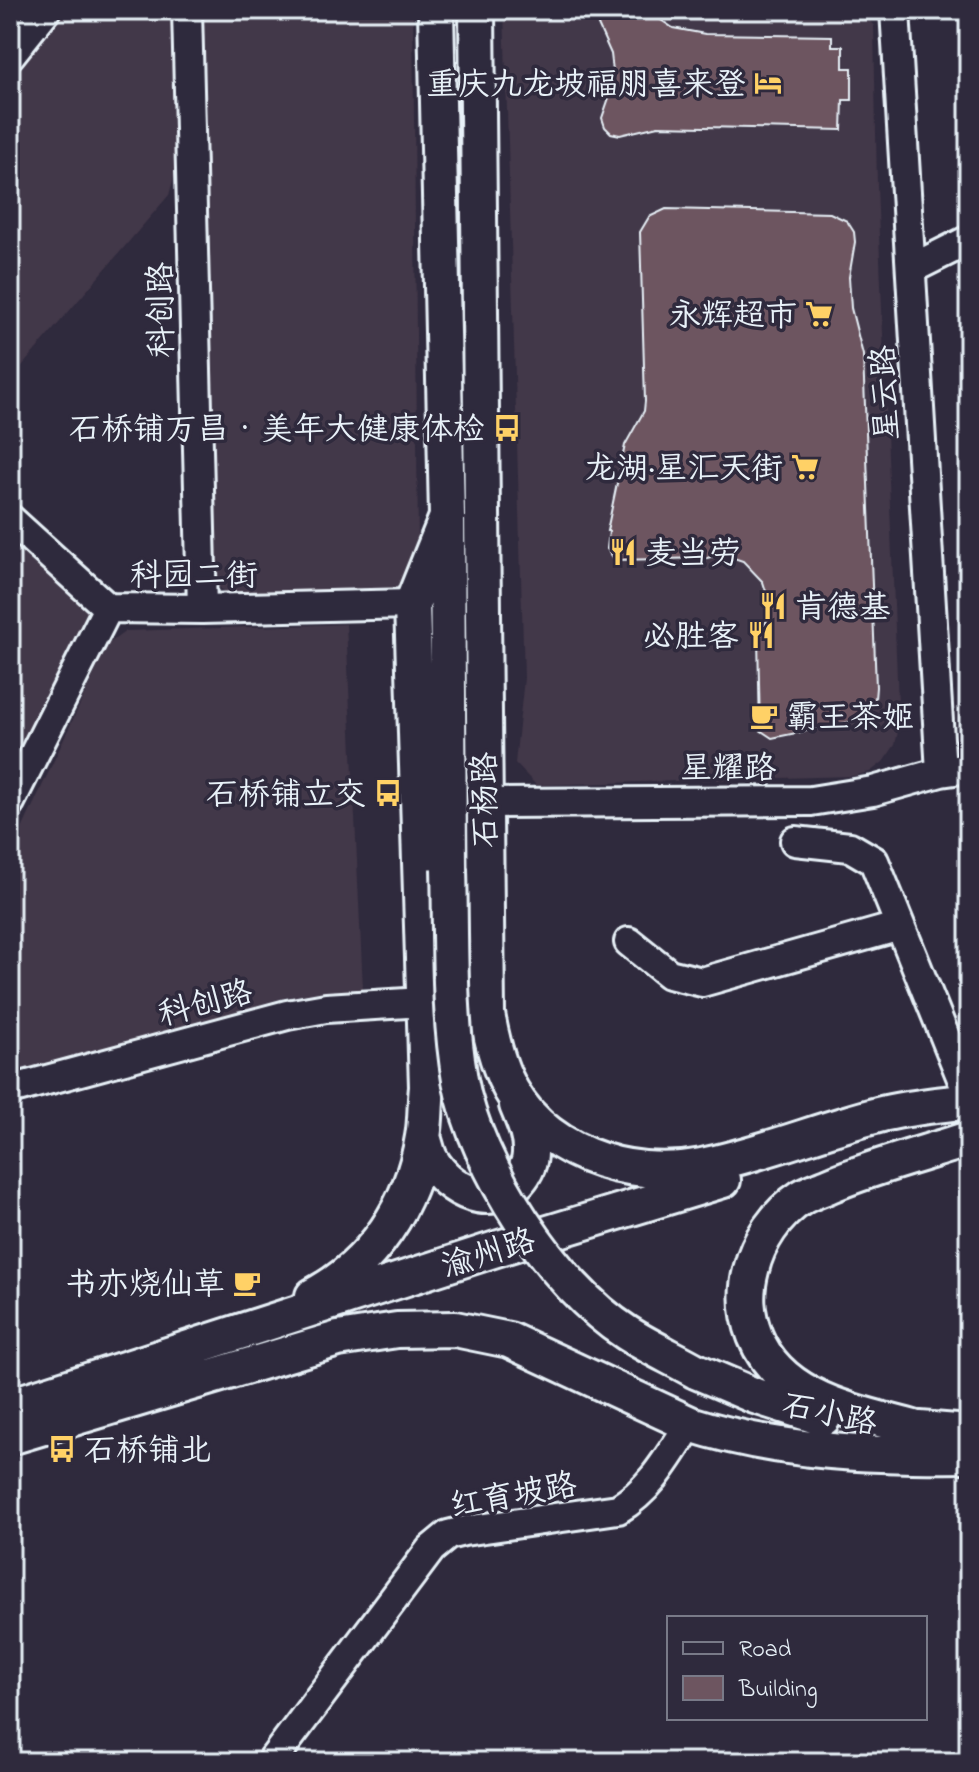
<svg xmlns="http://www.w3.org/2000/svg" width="979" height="1772" font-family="'Indie Flower','LXGW WenKai TC',sans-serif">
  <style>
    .built { fill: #423748 }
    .building { fill: #6d5560; stroke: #e8f1f8; stroke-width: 2 }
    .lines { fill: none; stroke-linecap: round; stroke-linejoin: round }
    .minor-casing { stroke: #e8f1f8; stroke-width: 34 }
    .major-casing { stroke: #e8f1f8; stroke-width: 40 }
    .minor { stroke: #2f2a3d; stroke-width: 28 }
    .major { stroke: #2f2a3d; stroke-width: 34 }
    .major-bridge-casing { stroke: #e8f1f8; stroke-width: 40; stroke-linecap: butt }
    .major-bridge { stroke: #2f2a3d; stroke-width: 34 }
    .labels { text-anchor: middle; stroke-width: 7; stroke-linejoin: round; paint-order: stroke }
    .poi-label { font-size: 32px; fill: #e8f1f8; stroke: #2f2a3d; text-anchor: end }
    .street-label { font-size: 32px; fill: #e8f1f8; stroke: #2f2a3d }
  </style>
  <rect width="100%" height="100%" fill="#2f2a3d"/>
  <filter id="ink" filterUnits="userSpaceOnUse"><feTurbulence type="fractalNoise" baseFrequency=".0125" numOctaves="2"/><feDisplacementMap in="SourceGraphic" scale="16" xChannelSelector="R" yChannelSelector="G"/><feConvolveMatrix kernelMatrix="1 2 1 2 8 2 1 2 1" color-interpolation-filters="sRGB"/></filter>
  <g filter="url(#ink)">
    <!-- built -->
    <path class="built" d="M64 10H172L178 162 169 195 10 380V78Z
      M199 10H413L418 546 399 593 229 597 213 581Z
      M504 10H861L874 26 877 185 899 727 895 745 883 762 870 772 853 776 536 785 515 763 524 678Z
      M10 534 85 602 90 619 10 776Z
      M346 624 363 989 320 992 283 998 10 1076V855L108 644 126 631Z"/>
    <!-- building -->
    <path class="building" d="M598 10H646L673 28 705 34 832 36V46H843V68H852V100H843L842 130 658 126 620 135 611 133 605 127 602 118 612 89 613 71 611 54 598 25Z
      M666 209 830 213 847 221 854 232 855 242 849 277 851 308 863 355 876 687 875 699 870 710 855 721 772 738 760 730 758 638 769 616 770 604 763 582 743 561 722 554 707 558 615 560 607 549 609 531H607L625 445 644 411 645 401 640 232 649 217Z"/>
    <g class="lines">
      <!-- minor casing -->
      <g class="minor-casing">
        <path id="minor" d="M187 10 202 609
          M895 10 941 772
          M10 55 46 10
          M911 269 969 240
          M10 519 108 608 202 609 412 604
          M10 802 108 608
          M484 803 811 801 873 791 941 772 969 768
          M795 841 850 847 874 861 969 1096
          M629 942 669 974 702 982 900 926
          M10 1090 287 1015 326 1008 423 1002
          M271 1762 431 1549 448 1535 464 1531 618 1509C652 1489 669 1456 690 1424"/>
      </g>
      <!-- major casing -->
      <g class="major-casing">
        <path id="major" d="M436 10 447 517 449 868
          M477 10 487 1014C491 1036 496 1058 505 1078 538 1152 627 1181 702 1166 762 1154 819 1130 878 1115 908 1107 939 1105 969 1101
          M423 1137C426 1145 427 1153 431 1160 448 1190 492 1212 518 1181 525 1173 530 1163 530 1153 531 1136 523 1120 517 1105
          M313 1296C373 1264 412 1205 423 1137 426 1121 425 1104 427 1087L412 604 447 517
          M696 1371 755 1396 823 1418
          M10 1406 496 1249 723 1180
          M895 1427 969 1433
          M917 1429C857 1412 781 1401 755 1336 746 1313 745 1293 751 1270 758 1241 776 1214 802 1197 811 1192 821 1189 830 1185 875 1166 923 1154 969 1139
          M10 1437 338 1339 397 1330 455 1329 509 1340 690 1424C780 1453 875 1456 969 1455"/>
      </g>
      <!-- minor -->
      <use href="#minor" class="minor"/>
      <!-- major -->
      <use href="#major" class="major"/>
      <!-- major-bridge casing -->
      <g class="major-bridge-casing">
        <path id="major-bridge" d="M449 868C451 939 448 1011 460 1080 476 1166 553 1286 627 1333 649 1347 673 1358 696 1371"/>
      </g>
      <!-- major-bridge -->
      <use href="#major-bridge" class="major-bridge"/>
    </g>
  </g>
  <!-- icons -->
  <defs>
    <g id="hotel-bare" transform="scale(2.16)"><path d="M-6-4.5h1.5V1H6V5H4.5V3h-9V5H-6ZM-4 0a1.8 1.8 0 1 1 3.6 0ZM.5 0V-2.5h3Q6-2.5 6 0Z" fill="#ffd166" stroke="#2f2a3d" stroke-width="2.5" paint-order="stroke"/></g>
    <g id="supermarket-bare" transform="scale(2.16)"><path d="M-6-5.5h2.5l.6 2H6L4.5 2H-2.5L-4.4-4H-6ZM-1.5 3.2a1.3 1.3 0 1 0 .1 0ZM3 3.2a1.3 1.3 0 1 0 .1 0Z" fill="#ffd166" stroke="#2f2a3d" stroke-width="2.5" paint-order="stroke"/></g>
    <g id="bus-bare" transform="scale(2.16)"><path d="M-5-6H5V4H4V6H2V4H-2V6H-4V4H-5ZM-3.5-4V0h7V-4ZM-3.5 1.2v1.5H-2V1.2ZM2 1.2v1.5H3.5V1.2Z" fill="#ffd166" stroke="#2f2a3d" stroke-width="2.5" paint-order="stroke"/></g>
    <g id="restaurant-bare" transform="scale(2.16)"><path d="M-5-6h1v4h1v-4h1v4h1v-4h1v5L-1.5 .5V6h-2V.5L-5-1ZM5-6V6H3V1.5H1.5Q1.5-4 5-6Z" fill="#ffd166" stroke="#2f2a3d" stroke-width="2.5" paint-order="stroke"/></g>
    <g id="cafe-bare" transform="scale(2.16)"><path d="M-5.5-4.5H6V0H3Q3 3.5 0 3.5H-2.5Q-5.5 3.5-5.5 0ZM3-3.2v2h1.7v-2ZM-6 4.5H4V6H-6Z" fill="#ffd166" stroke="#2f2a3d" stroke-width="2.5" paint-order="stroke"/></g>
  </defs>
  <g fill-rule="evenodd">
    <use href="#hotel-bare" x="768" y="83"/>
    <use href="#supermarket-bare" x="819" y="314"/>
    <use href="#bus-bare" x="507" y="428"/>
    <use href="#supermarket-bare" x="805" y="467"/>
    <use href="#restaurant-bare" x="623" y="552"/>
    <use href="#restaurant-bare" x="773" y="606"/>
    <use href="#restaurant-bare" x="761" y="635"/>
    <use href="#cafe-bare" x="764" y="716"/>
    <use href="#bus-bare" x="388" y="793"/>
    <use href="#cafe-bare" x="247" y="1283"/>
    <use href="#bus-bare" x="62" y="1449"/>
  </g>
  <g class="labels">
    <!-- poi labels -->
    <g class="poi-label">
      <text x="746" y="94">重庆九龙坡福朋喜来登</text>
      <text x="797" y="325">永辉超市</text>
      <text x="485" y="439">石桥铺万昌‧美年大健康体检</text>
      <text x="783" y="478">龙湖·星汇天街</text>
      <text x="645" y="563" text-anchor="start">麦当劳</text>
      <text x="795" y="617" text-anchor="start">肯德基</text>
      <text x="739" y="646">必胜客</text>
      <text x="786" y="727" text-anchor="start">霸王茶姬</text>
      <text x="366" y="804">石桥铺立交</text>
      <text x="225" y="1294">书亦烧仙草</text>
      <text x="84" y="1460" text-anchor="start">石桥铺北</text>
    </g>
    <!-- street labels -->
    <g class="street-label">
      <text transform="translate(160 310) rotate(-91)" y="11">科创路</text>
      <text transform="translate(884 393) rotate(-93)" y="11">星云路</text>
      <text x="194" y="585">科园二街</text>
      <text x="728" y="778">星耀路</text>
      <text transform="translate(484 800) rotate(-91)" y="11">石杨路</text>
      <text transform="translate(205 1002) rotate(-15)" y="11">科创路</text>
      <text transform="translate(488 1252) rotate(-17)" y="11">渝州路</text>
      <text transform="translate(830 1413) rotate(12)" y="11">石小路</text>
      <text transform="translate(513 1494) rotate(-10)" y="11">红育坡路</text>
    </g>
  </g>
  <!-- margin -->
  <rect width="979" height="1772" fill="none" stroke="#2f2a3d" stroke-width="40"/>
  <rect x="20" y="20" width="939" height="1732" fill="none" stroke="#e8f1f8" stroke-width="3" filter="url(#ink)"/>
  <!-- legend -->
  <rect x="667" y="1616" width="260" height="104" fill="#2f2a3d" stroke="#797a88" stroke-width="2"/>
  <rect x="683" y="1642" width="40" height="12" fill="#2f2a3d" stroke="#797a88" stroke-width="2"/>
  <text x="739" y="1656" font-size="24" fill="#e8f1f8">Road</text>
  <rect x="683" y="1676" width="40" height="24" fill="#6d5560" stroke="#797a88" stroke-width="2"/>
  <text x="739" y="1696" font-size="24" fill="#e8f1f8">Building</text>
</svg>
